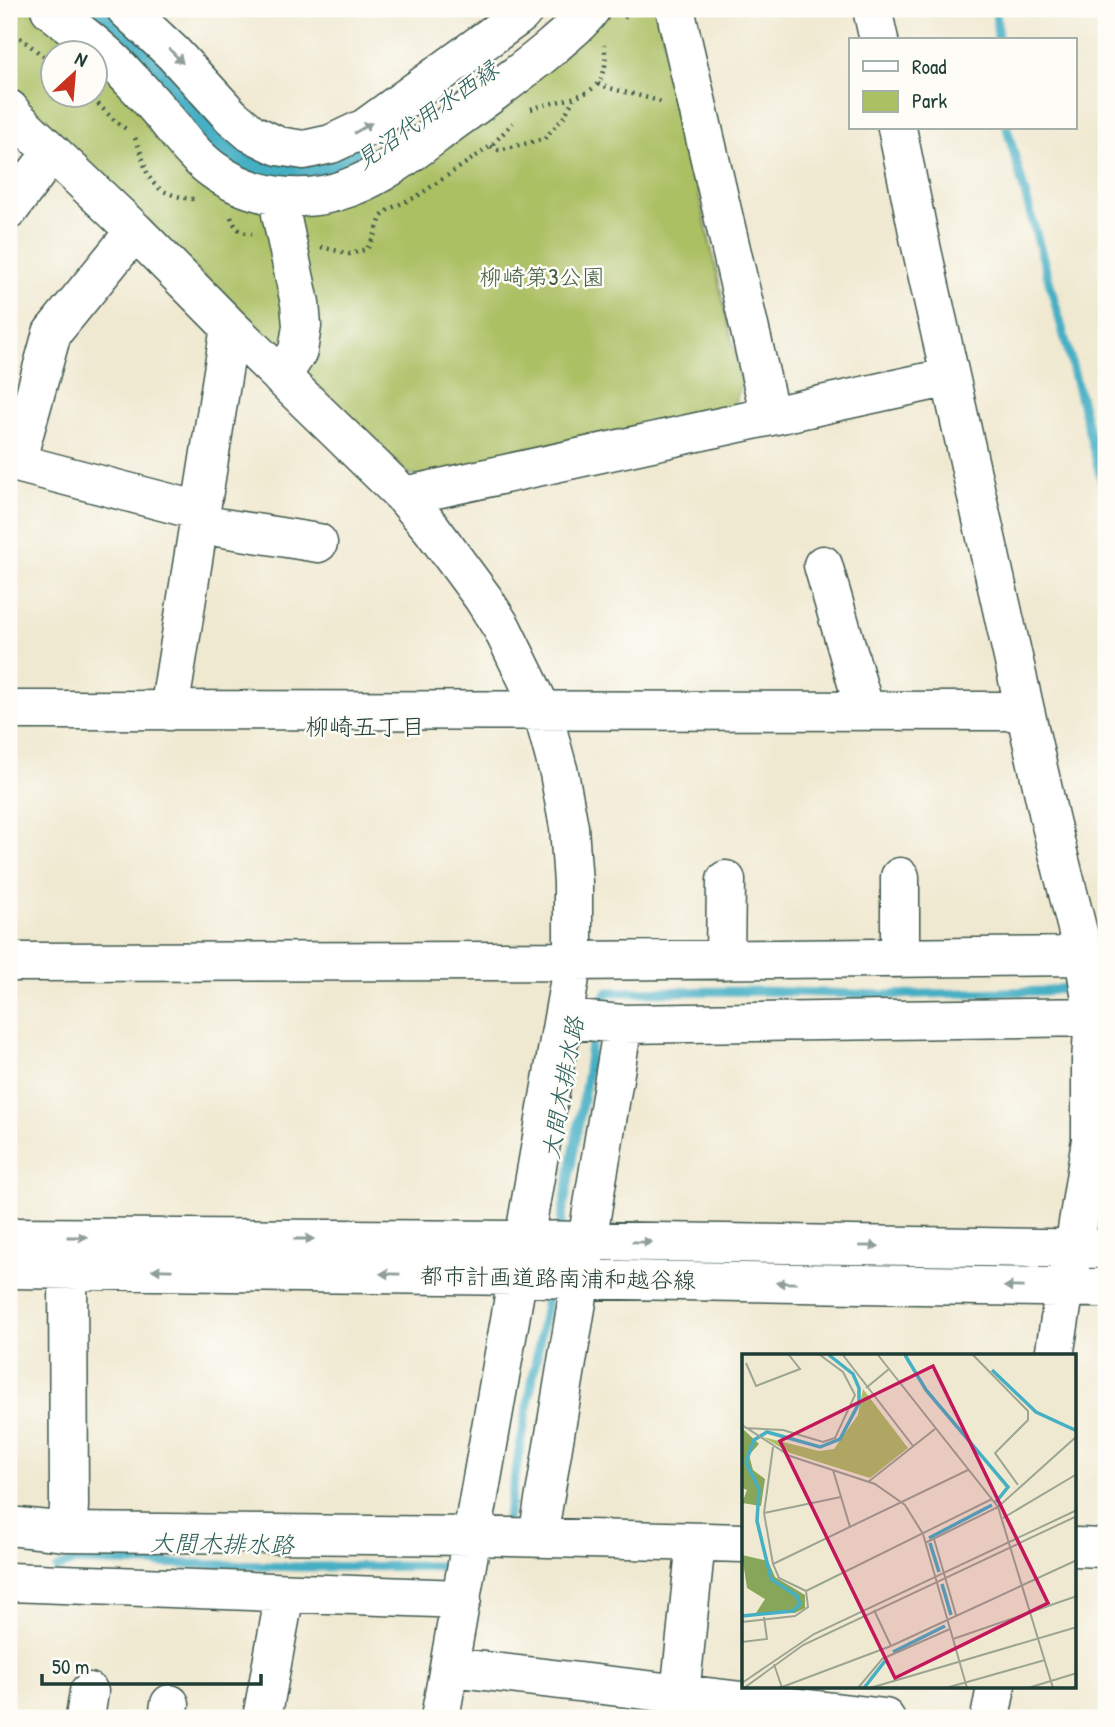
<svg xmlns="http://www.w3.org/2000/svg" width="1115" height="1727" font-family="'Patrick Hand','Klee One',sans-serif">
  <style>
    .green { fill: #abbf63; stroke: #657e4c; stroke-width: 2 }
    .lines { fill: none; stroke-linecap: round; stroke-linejoin: round }
    .stream { stroke: #45afc4; stroke-width: 9 }
    .river { stroke: #45afc4; stroke-width: 52 }
    .minor-casing { stroke: #3e574c; stroke-width: 41 }
    .path { stroke: #3e574c; stroke-width: 4.5; stroke-dasharray: 2 5; stroke-linecap: butt }
    .minor { stroke: #fff; stroke-width: 38 }
    .oneway { fill: #8f9e9a }
    .labels { text-anchor: middle; stroke-width: 5; stroke-linejoin: round; paint-order: stroke }
    .park-label { font-size: 23px; fill: #425e40; stroke: #fdfcf7 }
    .street-label { font-size: 23px; fill: #1f3d34; stroke: #fdfcf7 }
    .water-label { font-size: 24px; font-style: italic; fill: #2a5f5f; stroke: #fdfcf7 }
    .neighbourhood-label { font-size: 24px; fill: #1f3d34; stroke: #fdfcf7 }
    .inset-river { fill: none; stroke: #45afc4; stroke-width: 3.5 }
    .inset-road { fill: none; stroke: #9ca492; stroke-width: 2 }
    .view { fill: #c2185b; fill-opacity: 0.15; stroke: #c2185b; stroke-width: 3.5 }
    .inset-edge { fill: none; stroke: #1f3d34; stroke-width: 3.5 }
  </style>
  <rect width="100%" height="100%" fill="#fdfcf7"/>
  <filter id="ink" filterUnits="userSpaceOnUse"><feTurbulence type="fractalNoise" baseFrequency=".0143" numOctaves="2"/><feDisplacementMap in="SourceGraphic" scale="14" xChannelSelector="R" yChannelSelector="G"/><feConvolveMatrix kernelMatrix="1 2 1 2 8 2 1 2 1" color-interpolation-filters="sRGB"/></filter>
  <filter id="wash" filterUnits="userSpaceOnUse"><feTurbulence type="fractalNoise" baseFrequency=".00686" numOctaves="4" result="noise"/><feDisplacementMap in="SourceGraphic" scale="28" xChannelSelector="R" yChannelSelector="G"/><feGaussianBlur stdDeviation="1.57" result="paint"/><feColorMatrix in="noise" values="0 0 0 0 0 0 0 0 0 0 0 0 0 0 0 0 0 1.4 0 .05"/><feComposite in="paint" operator="in"/></filter>
  <g filter="url(#wash)">
    <rect width="100%" height="100%" fill="#f0e9d1"/>
    <!-- green -->
    <path class="green" d="M9 9H40L92 52H52V94H94L95 55 185 152 329 203 599 9H657L742 384 732 410 426 478 407 473 25 104 9 84Z"/>
    <g class="lines">
      <!-- stream -->
      <path class="stream" d="M996 9 998 40
        M1007 128 1068 350 1106 497
        M595 1012 596 1009 608 992 761 991 885 995 1049 991 1080 985
        M559 1233 587 1077 593 1029
        M507 1520 549 1288
        M57 1569 74 1561 302 1567 442 1566"/>
      <!-- river -->
      <path class="river" d="M85 9 94 16 191 121 222 152 263 173 299 179H327L355 168"/>
    </g>
  </g>
  <g filter="url(#ink)">
    <g class="lines">
      <!-- minor casing -->
      <g class="minor-casing">
        <path id="minor" d="M50 9C73 28 98 45 119 67 131 80 144 93 155 106 174 127 189 152 212 169 251 198 304 205 348 188 385 175 416 149 447 126 483 100 519 75 553 46 566 34 581 24 591 9
          M126 9 173 53 231 116 251 133 278 146 304 150 331 144 365 128 520 15 525 9
          M675 9 770 416
          M872 9 879 40
          M9 109 15 117 135 231 230 327 404 496 432 529 483 598 502 628 542 710 559 773 569 827 573 883V961L440 1718
          M897 128 919 237 996 582 1050 821 1084 956 1094 1017 1091 1061V1140L1074 1249 1065 1288 1054 1356
          M9 210 52 152
          M281 377 298 351 302 326 300 303 281 214V197
          M9 461 200 511
          M16 463 52 333 135 231
          M404 496 950 377
          M198 524 318 543
          M823 565 865 711
          M9 710 1025 711
          M169 711 230 327
          M900 877V958
          M725 960 726 880
          M9 962 573 961 1084 956
          M563 1019 623 1024 1094 1017 1106 1012
          M9 1237 524 1240 1106 1249
          M9 1269 517 1276 564 1279 1106 1288
          M9 1526 67 1532 473 1536 744 1543
          M67 1532 69 1506 68 1269
          M538 1537 623 1024
          M1075 1547 1106 1548
          M9 1582 462 1599
          M450 1667 885 1718
          M680 1694 696 1542
          M85 1718 89 1692
          M168 1718 170 1704
          M262 1718 285 1593
          M990 1718 996 1687"/>
      </g>
      <!-- path -->
      <path class="path" d="M624 18 633 9
        M9 29 52 63
        M598 84C619 92 641 95 661 102
        M88 94 116 122 129 131
        M531 109C569 96 614 100 604 45
        M135 138C148 164 141 184 173 195 181 197 187 199 195 199
        M491 146 499 150 544 139 563 118 574 99
        M231 217C235 228 240 233 252 234
        M321 247 350 254 367 249 374 237 381 217 389 209 416 197 491 146 513 123"/>
      <!-- minor -->
      <use href="#minor" class="minor"/>
    </g>
    <!-- one-way arrows -->
    <defs><path id="oneway-solid" d="M-6-.8H1V-3.2L6.5 0L1 3.2V.8H-6Z" transform="scale(1.75)"/></defs>
    <g class="oneway">
      <use href="#oneway-solid" transform="translate(176 56) rotate(46)"/>
      <use href="#oneway-solid" transform="translate(363 128) rotate(-30)"/>
      <use href="#oneway-solid" transform="translate(77 1237)"/>
      <use href="#oneway-solid" transform="translate(304 1239)"/>
      <use href="#oneway-solid" transform="translate(642 1242) rotate(1)"/>
      <use href="#oneway-solid" transform="translate(869 1246) rotate(1)"/>
      <use href="#oneway-solid" transform="translate(162 1270) rotate(-179)"/>
      <use href="#oneway-solid" transform="translate(390 1274) rotate(-179)"/>
      <use href="#oneway-solid" transform="translate(786 1283) rotate(-179)"/>
      <use href="#oneway-solid" transform="translate(1014 1287) rotate(-179)"/>
    </g>
  </g>
  <g class="labels">
    <!-- park labels -->
    <g class="park-label">
      <text x="542" y="285">柳崎第3公園</text>
    </g>
    <!-- street labels -->
    <g class="street-label">
      <text transform="translate(558 1278) rotate(1)" y="8">都市計画道路南浦和越谷線</text>
    </g>
    <!-- water labels -->
    <g class="water-label">
      <text transform="translate(427 115) rotate(-35)" y="8">見沼代用水西縁</text>
      <text transform="translate(563 1088) rotate(-80)" y="8">大間木排水路</text>
      <text transform="translate(222 1544) rotate(1)" y="8">大間木排水路</text>
    </g>
    <!-- neighbourhood labels -->
    <g class="neighbourhood-label">
      <text x="365" y="735">柳崎五丁目</text>
    </g>
  </g>
  <!-- overview -->
  <g transform="translate(742 1354)">
    <rect width="334" height="334" fill="#f0e9d1"/>
    <path d="M121 35 166 94 128 124 48 99 21 83 77 97 92 95 116 61Z" fill="#abbf63"/>
    <path d="M0 74 17 90 7 101 11 116 23 125 19 152 0 149 5 136 0 134ZM0 201 26 207 33 223 63 241V254L53 259H14L23 245 5 234Z" fill="#88a659"/>
    <path class="inset-river" d="M163 1 184 36 266 133 254 148M250 16 294 58 335 77M187 184 250 151M188 189 197 218M200 230 209 261M0 262 51 257 58 250 55 242 29 225 15 167 17 135 4 108 12 86 25 78 78 93 98 85 117 49V34L111 20 87 1M151 298 203 272M122 334 143 307"/>
    <path class="inset-road" d="M101 1 171 92M136 1 256 153 311 334M231 1 286 57V66L253 99 276 131M4 9 14 32 58 15 47 1M124 34 147 15M0 71 48 102 133 130 163 151 181 180 225 334M3 74 41 76 81 88 93 84 113 41 101 18 78 1M91 116 108 173M126 128 193 75M22 159 99 143M261 164 335 120M192 185 214 261M183 189 256 153 335 82M31 210 226 116M64 237 250 145M132 256 149 292M0 268 53 262 66 253 64 237 37 224 31 210 22 159 31 93M211 285 335 242M0 288 25 285 22 263M140 305 208 275M32 310 40 334M0 329 72 280 335 156M40 333 149 292 335 206M2 334 61 291 335 162M116 334 141 304M128 334 335 273M204 334 303 306M286 334 335 319"/>
    <path class="view" d="M191 12 306 249 153 324 38 87Z"/>
    <rect width="334" height="334" class="inset-edge"/>
  </g>
  <!-- margin -->
  <rect width="1115" height="1727" fill="none" stroke="#fdfcf7" stroke-width="35"/>
  <!-- legend -->
  <rect x="849" y="38" width="228" height="91" fill="#fdfcf7" stroke="#a4b0a9" stroke-width="2"/>
  <rect x="863" y="61" width="35" height="10" fill="#ffffff" stroke="#a4b0a9" stroke-width="2"/>
  <text x="912" y="74" font-size="21" fill="#1f3d34">Road</text>
  <rect x="863" y="91" width="35" height="21" fill="#abbf63" stroke="#a4b0a9" stroke-width="2"/>
  <text x="912" y="108" font-size="21" fill="#1f3d34">Park</text>
  <!-- north arrow -->
  <g transform="translate(74 74) rotate(26)"><circle r="33" fill="#fdfcf7" stroke="#a4b0a9" stroke-width="2"/>
  <path d="M0-5L12 26L0 18L-12 26Z" fill="#c8321e"/>
  <text y="-10" font-size="19" font-weight="bold" text-anchor="middle" fill="#1f3d34">N</text>
  </g>
  <!-- scale -->
  <path d="M42 1674v10h219v-10" fill="none" stroke="#1f3d34" stroke-width="3.5"/>
  <text x="52" y="1674" font-size="21" fill="#1f3d34" stroke="#fdfcf7" stroke-width="5" paint-order="stroke">50 m</text>
</svg>
